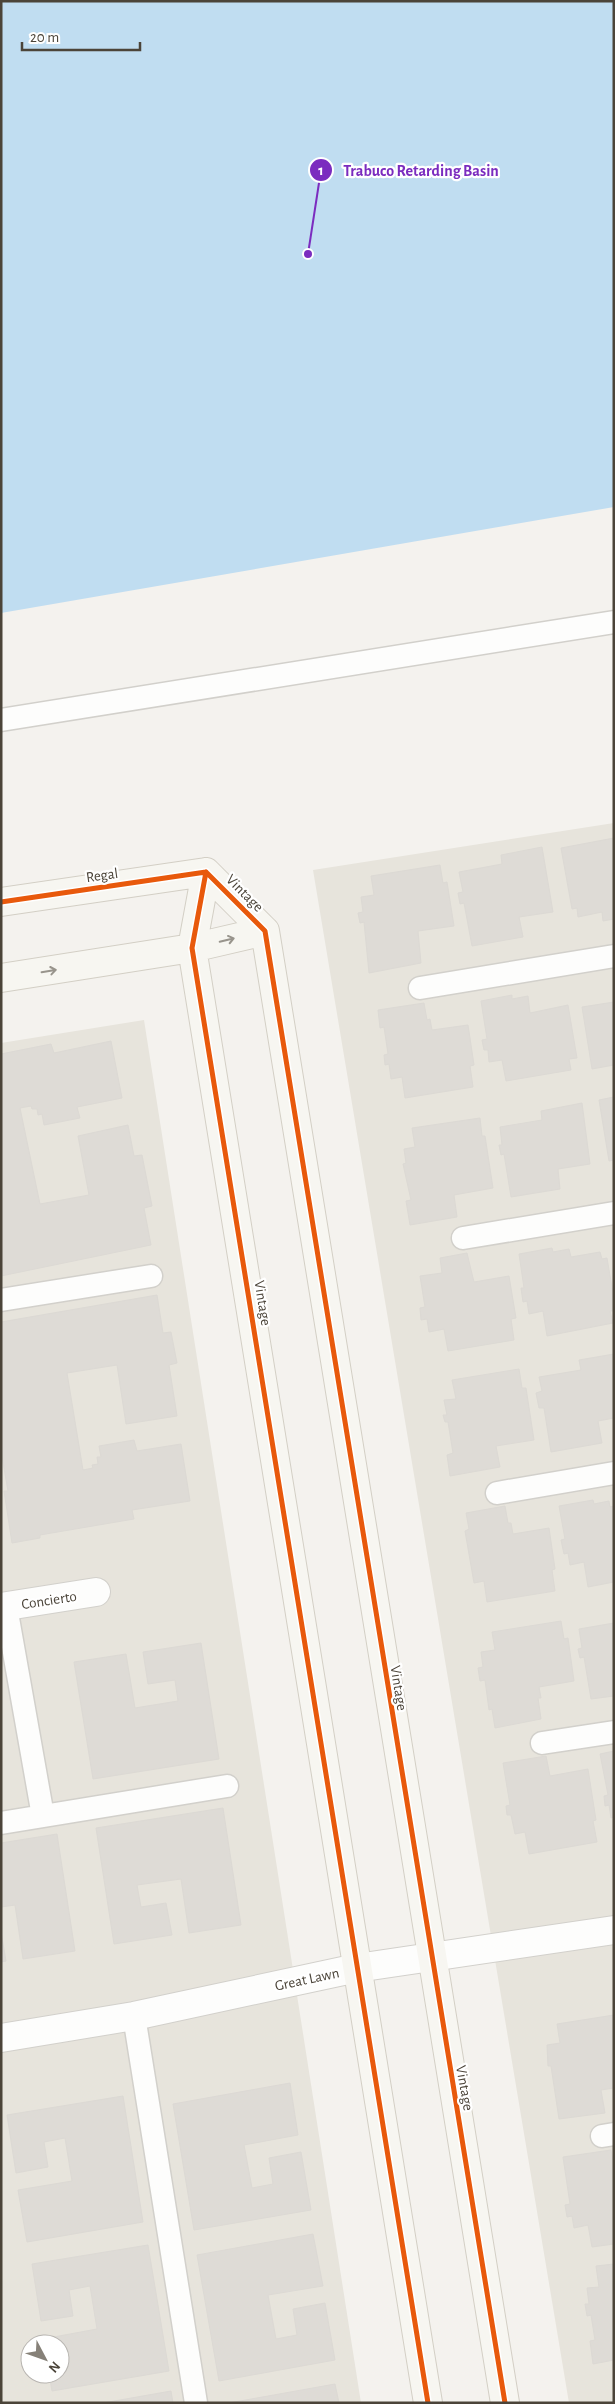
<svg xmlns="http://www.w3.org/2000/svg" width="615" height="2404" font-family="'Alegreya Sans',sans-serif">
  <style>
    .residential { fill: #e7e4dc; fill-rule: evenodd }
    .water { fill: #c0ddf1 }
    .building { fill: #dedbd6; stroke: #dcd9d4 }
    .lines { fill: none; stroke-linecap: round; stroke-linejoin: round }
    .lane-casing { stroke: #d2d0cb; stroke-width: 25 }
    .street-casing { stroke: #d2d0cb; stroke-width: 30 }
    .secondary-casing { stroke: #d3cfc5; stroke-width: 30 }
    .lane { stroke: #fdfdfc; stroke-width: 22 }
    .street { stroke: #fdfdfc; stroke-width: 28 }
    .secondary { stroke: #f7f6f1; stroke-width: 28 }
    .cycleway-casing { stroke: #fff; stroke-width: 8 }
    .cycleway { stroke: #e8590c; stroke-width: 5 }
    .oneway { stroke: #98948c }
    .labels { text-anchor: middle; stroke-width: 4.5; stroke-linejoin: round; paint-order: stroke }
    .street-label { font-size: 15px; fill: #4b4439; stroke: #fff }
    .leader { fill: none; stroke: #7b2cbf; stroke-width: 2 }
    .callout-dot { fill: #7b2cbf; stroke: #fff; stroke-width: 2 }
    .mark-label { font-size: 15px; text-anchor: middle; font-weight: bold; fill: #fff }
    .callout-label { font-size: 16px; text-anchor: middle; font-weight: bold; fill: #7b2cbf; stroke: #fff; stroke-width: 4.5; stroke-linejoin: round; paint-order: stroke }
  </style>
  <rect width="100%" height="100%" fill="#f4f2ee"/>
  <!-- residential -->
  <path class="residential" d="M614 823V2403H569L313 870Z
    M144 1020 361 2403H1V1043ZM30 2344H60V2374H30Z"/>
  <!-- water -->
  <path class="water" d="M1 1H614V507L1 613Z"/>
  <!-- building -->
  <path class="building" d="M614 838V919L603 921 602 912 578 917 577 908 572 909 561 848Z
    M542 847 553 912 519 917 523 937 472 946 464 903 460 904 458 893 463 892 459 872 502 864 501 855Z
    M440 865 443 883 447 882 454 926 418 931 421 963 369 973 364 922 360 923 358 913 363 912 361 897 374 895 371 876Z
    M512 995V999L528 996 530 1013 568 1005 577 1058 569 1059 571 1070 506 1081 502 1060 489 1062 488 1050H484L482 1040 487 1039 481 1001Z
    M614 1002V1065L592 1069 582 1007Z
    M424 1003 427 1020 430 1019 432 1030 468 1025 474 1065 470 1066 473 1087 405 1098 402 1077 391 1079 389 1064 385 1065 384 1055 388 1054 384 1027 380 1028 378 1010Z
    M111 1041 122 1098 77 1107 80 1118 44 1125 42 1114 38 1115 37 1109H32L31 1106 20 1108 40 1204 89 1195 78 1136 128 1125 134 1156 142 1155 152 1206 144 1208 151 1245 1 1276V1054L51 1044 54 1053Z
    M614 1097V1160L609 1161 599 1100Z
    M582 1103 590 1164 558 1169 560 1189 511 1197 504 1154 501 1155 499 1145H502L500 1127 542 1120 541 1111Z
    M480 1118 482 1136H485L493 1188 454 1195 457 1217 410 1225 406 1201 411 1200 403 1164 406 1163 404 1149 415 1147 412 1128Z
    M552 1248 553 1252 569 1249 571 1257 600 1252 602 1259 607 1258 614 1299V1311H610L613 1323 547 1336 543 1311 529 1314 527 1301 523 1302 521 1288H524L519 1254Z
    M467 1253 474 1282 509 1276 516 1318 511 1319 514 1340 448 1351 444 1329 429 1332 427 1319 421 1320 420 1308 425 1307 420 1276 442 1273 440 1258Z
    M157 1295 163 1333 171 1332 177 1363 169 1365 177 1416 126 1424 117 1365 67 1373 83 1470 93 1468 92 1465 98 1464 97 1457H101L99 1446 134 1440 137 1451 181 1444 190 1501 132 1510 134 1519 40 1535V1538L12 1543 4 1491H8L1 1451V1322Z
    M614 1354V1418L598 1421 602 1443 551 1452 544 1408H539L536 1393 542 1391 539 1377 581 1370 579 1360Z
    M519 1369 522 1388H526L534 1440 496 1446 500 1467 450 1476 447 1455 453 1453 448 1422H445L443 1415H447L444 1400 456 1399 452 1380Z
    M593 1500 594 1504 609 1501 610 1507 614 1506V1582L588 1587 584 1562 570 1565 568 1553 564 1554 561 1540 565 1539 559 1506Z
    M505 1506 508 1523H511L513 1534 549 1528 555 1569 552 1570 555 1591 487 1602 484 1581 474 1583 465 1531 469 1529 466 1513Z
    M561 1621 564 1639 568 1638 574 1681 539 1687 541 1698H538L541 1719 495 1728 492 1709 489 1710 485 1680 480 1681 478 1668 483 1667 481 1652 495 1650 492 1632Z
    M614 1623V1696L591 1699 584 1657 580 1658 578 1649 582 1648 579 1629Z
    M201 1643 219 1759 93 1779 74 1662 126 1654 135 1708 178 1701 175 1680 148 1684 143 1652Z
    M614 1751V1817L611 1818 609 1805 605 1806 604 1796 608 1795 600 1754Z
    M546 1756 550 1776 588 1769 596 1820 593 1821 597 1842 529 1854 525 1832 515 1834 511 1815H507L506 1806 510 1805 503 1763Z
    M223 1808 241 1925 189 1933 181 1879 137 1885 141 1907 166 1903 172 1935 114 1944 96 1828Z
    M57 1834 75 1951 23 1959 15 1905 1 1907V1843Z
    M1 1932 6 1961 1 1962Z
    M614 2015V2088L601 2090 605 2113 559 2119 551 2066H548L547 2045 560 2043 557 2024Z
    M290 2083 298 2135 244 2145 252 2188 273 2184 269 2158 301 2152 311 2210 194 2230 173 2104Z
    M123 2096 143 2222 27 2242 18 2190 72 2181 65 2138 44 2142 48 2167 16 2173 7 2115Z
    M611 2150 614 2167V2244L592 2247 588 2225 574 2228 572 2216 567 2217 565 2205 570 2204 563 2157Z
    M313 2234 323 2286 268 2295 276 2339 297 2335 293 2309 325 2303 335 2360 219 2381 197 2255Z
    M148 2245 169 2371 52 2391 49 2374H60V2344H44L43 2339 97 2329 90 2286 69 2290 73 2316 41 2321 32 2264Z
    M614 2264V2360L593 2364 590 2341 595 2340 591 2315 587 2316 585 2304H589L587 2288 599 2287 596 2266Z
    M335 2384 339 2403H229Z
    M171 2391 173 2403H103Z"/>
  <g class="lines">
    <!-- lane casing -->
    <g class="lane-casing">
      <path id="lane" d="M1 720 614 622
        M420 988 614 956
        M463 1238 614 1213
        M1 1300 151 1276
        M497 1493 614 1473
        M6 1607 43 1816
        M542 1743 614 1732
        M1 1823 227 1786
        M134 2016 196 2403
        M602 2136 614 2134"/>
    </g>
    <!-- street casing -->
    <g class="street-casing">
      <path id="street" d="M1 1607 96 1592
        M1 2038 134 2016 357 1968 614 1930"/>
    </g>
    <!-- secondary casing -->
    <g class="secondary-casing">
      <path id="secondary" d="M206 872 265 931 505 2403
        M206 872 192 948 428 2403
        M1 902 206 872
        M1 978 192 948 265 931"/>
    </g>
    <!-- lane -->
    <use href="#lane" class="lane"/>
    <!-- street -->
    <use href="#street" class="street"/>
    <!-- secondary -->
    <use href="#secondary" class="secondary"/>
    <!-- cycleway casing -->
    <g class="cycleway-casing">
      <path id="cycleway" d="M206 872 265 931 505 2403
        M206 872 192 948 428 2403
        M1 902 206 872"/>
    </g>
    <!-- cycleway -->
    <use href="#cycleway" class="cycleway"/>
  </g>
  <!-- one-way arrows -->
  <defs><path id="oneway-shaft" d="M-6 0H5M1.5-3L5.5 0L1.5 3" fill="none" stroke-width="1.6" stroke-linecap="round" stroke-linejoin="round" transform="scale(1.25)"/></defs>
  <g class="oneway">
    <use href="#oneway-shaft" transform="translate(227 940) rotate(-13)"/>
    <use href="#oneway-shaft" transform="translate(49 971) rotate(-9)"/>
  </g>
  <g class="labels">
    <!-- street labels -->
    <g class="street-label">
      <text transform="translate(102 875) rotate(-8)" y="5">Regal</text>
      <text transform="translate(245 893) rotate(45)" y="5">Vintage</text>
      <text transform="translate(263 1303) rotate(81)" y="5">Vintage</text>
      <text transform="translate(49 1600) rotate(-9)" y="5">Concierto</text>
      <text transform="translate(399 1688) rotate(81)" y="5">Vintage</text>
      <text transform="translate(307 1979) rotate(-12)" y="5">Great Lawn</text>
      <text transform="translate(465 2088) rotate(80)" y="5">Vintage</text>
    </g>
  </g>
  <!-- callouts -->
  <path class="leader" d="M308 254L321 170"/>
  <g class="callout-dot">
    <circle cx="308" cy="254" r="5"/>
    <circle cx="321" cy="170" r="12"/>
  </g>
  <g class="mark-label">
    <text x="321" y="175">1</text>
  </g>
  <g class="callout-label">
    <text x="421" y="176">Trabuco Retarding Basin</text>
  </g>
  <!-- border -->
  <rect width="615" height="2404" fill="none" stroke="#4b4439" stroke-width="5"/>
  <!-- north arrow -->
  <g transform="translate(45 2359) rotate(131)"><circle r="24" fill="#ffffff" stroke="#b7b4b0"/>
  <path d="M0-4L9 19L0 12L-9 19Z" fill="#868178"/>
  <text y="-8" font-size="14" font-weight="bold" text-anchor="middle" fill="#4b4439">N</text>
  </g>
  <!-- scale -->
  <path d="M22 42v8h118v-8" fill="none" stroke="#4b4439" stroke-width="2.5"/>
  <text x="30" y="42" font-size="15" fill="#4b4439" stroke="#ffffff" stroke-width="4" paint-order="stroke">20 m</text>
</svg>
